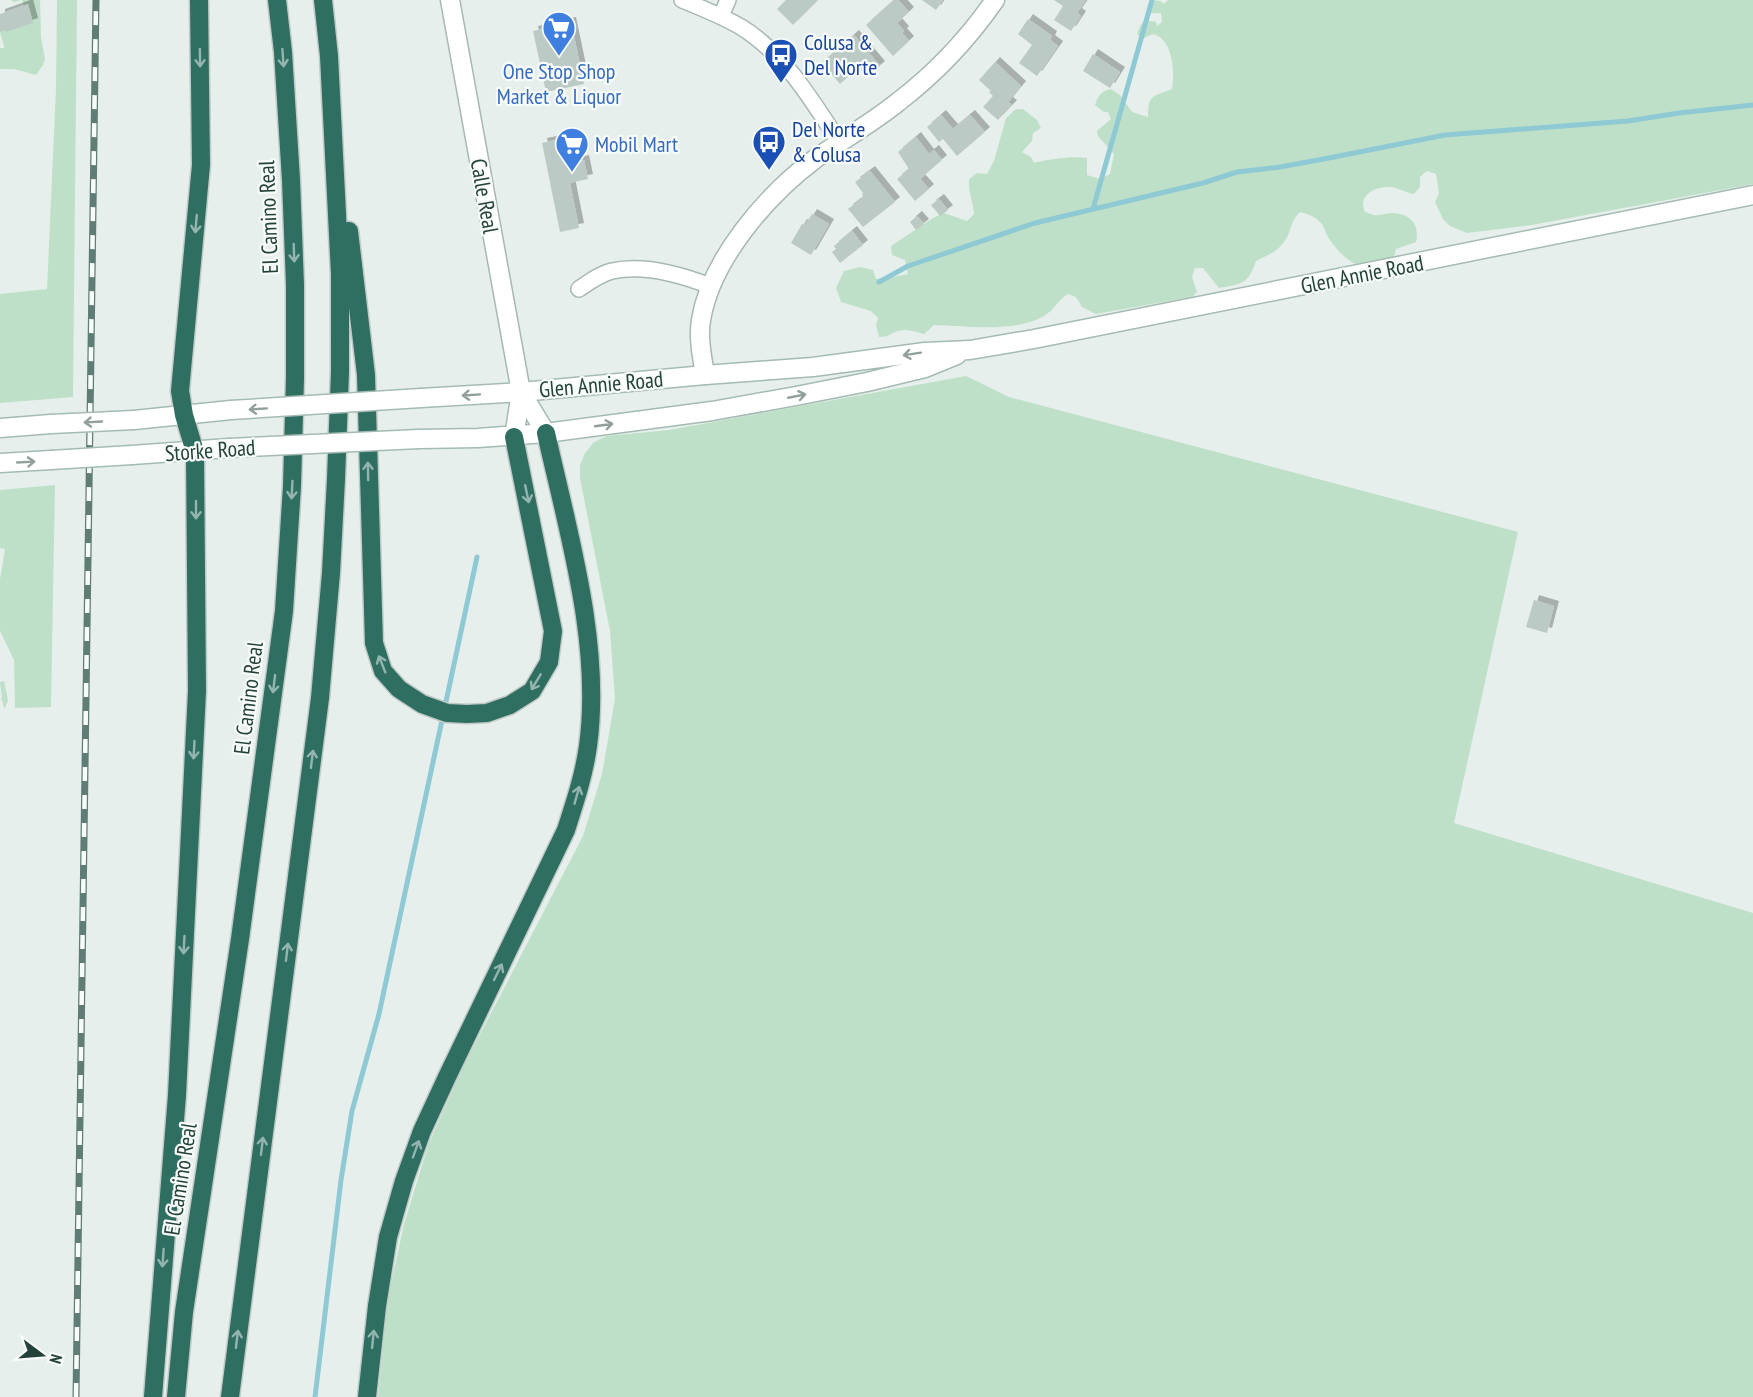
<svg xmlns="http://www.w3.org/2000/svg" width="1753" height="1397" font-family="'PT Sans Narrow',sans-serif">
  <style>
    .green { fill: #bfe0c8 }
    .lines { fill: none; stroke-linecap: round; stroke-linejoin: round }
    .stream { stroke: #8ec9d4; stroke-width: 5 }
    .building { fill: #bbcac4; filter: url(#shadow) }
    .minor-casing { stroke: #a8b8b2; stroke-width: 18 }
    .tertiary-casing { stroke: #a8b8b2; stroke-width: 21 }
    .secondary-casing { stroke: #a4bbb3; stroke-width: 21 }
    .motorway-casing { stroke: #c2cac8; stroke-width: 21 }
    .minor { stroke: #fff; stroke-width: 15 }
    .tertiary { stroke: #fff; stroke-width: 18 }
    .secondary { stroke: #fff; stroke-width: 18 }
    .motorway { stroke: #2f6f62; stroke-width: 18 }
    .rail-casing { stroke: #5f7d75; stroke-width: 7 }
    .rail { stroke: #f7fbf9; stroke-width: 4.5; stroke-dasharray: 14; stroke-linecap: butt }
    .secondary-bridge-casing { stroke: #a4bbb3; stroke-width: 21; stroke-linecap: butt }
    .secondary-bridge { stroke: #fff; stroke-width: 18 }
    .oneway { stroke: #93b5ae }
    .oneway2 { stroke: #92a09c }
    .labels { text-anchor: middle; stroke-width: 4.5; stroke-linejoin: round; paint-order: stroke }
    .transit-label { font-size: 22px; fill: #164399; stroke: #f7fbf9; text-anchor: start }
    .shop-label { font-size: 22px; fill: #366cbe; stroke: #f7fbf9 }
    .street-label { font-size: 22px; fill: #24423a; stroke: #f7fbf9 }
  </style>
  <defs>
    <filter id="shadow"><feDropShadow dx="5" dy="-5" stdDeviation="0" flood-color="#0004"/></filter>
  </defs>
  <rect width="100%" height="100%" fill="#e6efeb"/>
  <!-- green -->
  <path class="green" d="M12 0H40L41 37 45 59 43 65 36 75 14 69H0V48H4C4 41 0 37 0 30L28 21 22 0 13 2Z
    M57 0H77L73 397 0 403V294L47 289 56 89Z
    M1153 0 1160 1 1164 4 1168 0H1753V184L1532 225 1467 233 1450 226 1443 219 1435 202 1439 193 1436 174 1427 171 1420 177V187L1414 194C1408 193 1402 190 1396 188 1385 185 1366 189 1363 202 1363 205 1364 208 1364 211 1366 212 1372 215 1374 215 1380 216 1387 213 1393 213 1411 214 1420 225 1416 242L1396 249 1394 257C1388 260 1383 264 1377 266 1359 273 1339 254 1330 240 1326 235 1325 228 1321 223 1316 217 1308 214 1300 212 1290 220 1292 232 1284 242 1277 252 1266 256 1256 261 1248 285 1241 284 1219 288L1203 268H1195L1192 277 1197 292 1192 297 1096 314 1082 307 1076 297 1068 294C1058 300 1054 310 1044 316 1014 333 968 326 934 325L924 334C916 332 907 328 898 331 889 334 889 337 879 337L876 325 878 318 871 311 841 302 836 288 844 271 860 267 873 270 876 279 894 277 908 274 905 260 892 255 891 246 933 218 944 213 967 221 974 214C973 200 968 194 969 179L977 173 987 174 994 161 1006 118 1016 109H1023L1037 120 1041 128 1033 133 1032 141 1022 152 1031 157 1034 163C1050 159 1071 156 1087 158V175L1100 179 1110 174 1114 154 1098 136 1097 131 1111 119 1108 112H1104L1095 105C1098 95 1102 91 1111 89L1120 95 1132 112 1148 117C1148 95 1152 97 1172 89 1175 72 1173 39 1153 34L1142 39 1137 34C1141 22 1143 19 1156 22L1157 26 1162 22 1161 13H1150L1148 7Z
    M966 376 1009 397 1518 532 1454 823 1753 913V1397H378L388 1298 404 1224 429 1143 464 1065 583 836 602 774 615 699 610 631 580 478V465L585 453 594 442 607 436 669 430Z
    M55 485 51 707 15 708 14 660 0 631V579L5 549 0 548V490Z
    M4 681 8 700 5 708H4L2 700H0L2 698 0 682Z"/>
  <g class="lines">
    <!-- stream -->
    <path class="stream" d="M1093 209 1152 0
      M879 282 908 266 1035 223 1203 183 1237 172 1280 167 1329 158 1445 135 1628 121 1679 113 1753 105
      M315 1397 341 1180 352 1111 379 1014 477 557"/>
  </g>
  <!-- building -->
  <path class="building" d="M786 0H818L793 25 777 9Z
    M894 0H898L909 12 897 23 904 31 902 33 909 41 893 56 866 25Z
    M922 0H943L936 10Z
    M1054 0H1086L1077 13 1081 16 1071 31 1054 20 1063 6Z
    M28 4 33 23 6 32 5 30 0 32V14Z
    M1028 19 1052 36 1050 40 1058 46 1037 76 1019 63 1032 45 1018 34Z
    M571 22 584 84 546 92 533 31Z
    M854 35 880 66 867 77 858 68 840 84 822 63Z
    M1093 54 1120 72 1110 88 1083 71Z
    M995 62 1021 86 1008 102 1012 105 998 120 983 107 993 96 989 92 991 91 979 80Z
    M941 115 953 129 970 115 985 132 957 156 943 139 939 142 927 127Z
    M916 137 929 154 934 150 942 160 920 179 929 189 915 201 897 179 909 169 898 152Z
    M561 139 566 164 584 160 588 179 570 183 579 228 560 232 542 143Z
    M870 171 895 202 863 227 848 209 864 197 862 195 863 193 855 182Z
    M939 199 948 210 940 216 931 205Z
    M812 214 829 224 811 255 791 243 802 224 805 225Z
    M917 216 924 224 916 230 910 222Z
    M852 231 863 245 840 263 832 252 836 249 834 246Z
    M1534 600 1554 606 1547 633 1526 627Z"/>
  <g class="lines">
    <!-- minor casing -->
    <g class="minor-casing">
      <path id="minor" d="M682 0C702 8 722 16 741 27 785 54 812 101 840 143
        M721 16 728 0
        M579 289C589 282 600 274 612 271 643 264 682 275 710 286"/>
    </g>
    <!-- tertiary casing -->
    <g class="tertiary-casing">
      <path id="tertiary" d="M450 0 521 392
        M705 375C702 356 698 338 701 320 711 259 767 195 815 159 842 140 872 123 898 102 936 73 968 39 995 0"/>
    </g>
    <!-- secondary casing -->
    <g class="secondary-casing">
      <path id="secondary" d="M521 392 546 433
        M421 398 521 392 705 375 813 367 925 352 970 350 1034 339 1753 195
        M134 420 231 410
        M0 428 51 424
        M514 437 521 392
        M419 439 478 438 546 433 712 411 796 396 867 382 925 368 957 355
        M132 455 229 448
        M0 463 51 460"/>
    </g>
    <!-- motorway casing -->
    <g class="motorway-casing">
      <path id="motorway" d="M349 231 366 375 374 643 383 671 399 689 422 704 447 713 467 714 487 713 510 705 532 691 549 662 553 631 514 437
        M153 1397 177 1095 197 691 195 452 184 415 180 391 201 165 199 0
        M176 1397 184 1312 240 939 284 611 292 486 295 378V285L291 180 283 52 277 0
        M230 1397 320 698 331 573 336 479 340 372V274L329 56 323 0
        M367 1397 377 1306 388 1237 404 1181 422 1131 447 1077 566 830C575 802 584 775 588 746 602 644 568 532 546 433"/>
    </g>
    <!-- minor -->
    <use href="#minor" class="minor"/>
    <!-- tertiary -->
    <use href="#tertiary" class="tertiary"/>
    <!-- secondary -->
    <use href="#secondary" class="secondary"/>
    <!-- motorway -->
    <use href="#motorway" class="motorway"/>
    <!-- rail casing -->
    <g class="rail-casing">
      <path id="rail" d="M76 1397 96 0"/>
    </g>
    <!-- rail -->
    <use href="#rail" class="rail"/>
    <!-- secondary-bridge casing -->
    <g class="secondary-bridge-casing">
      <path id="secondary-bridge" d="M231 410 421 398
        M51 424 134 420
        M229 448 419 439
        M51 460 132 455"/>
    </g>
    <!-- secondary-bridge -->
    <use href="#secondary-bridge" class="secondary-bridge"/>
  </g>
  <!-- one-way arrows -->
  <defs><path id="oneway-shaft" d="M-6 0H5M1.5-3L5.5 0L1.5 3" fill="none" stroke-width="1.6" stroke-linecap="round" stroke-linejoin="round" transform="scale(1.5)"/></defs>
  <g class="oneway">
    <use href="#oneway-shaft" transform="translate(200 58) rotate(89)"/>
    <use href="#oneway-shaft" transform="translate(283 58) rotate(86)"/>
    <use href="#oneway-shaft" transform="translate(196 224) rotate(95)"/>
    <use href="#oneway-shaft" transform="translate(294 253) rotate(88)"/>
    <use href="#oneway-shaft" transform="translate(368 471) rotate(-91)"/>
    <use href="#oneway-shaft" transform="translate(292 490) rotate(93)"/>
    <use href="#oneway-shaft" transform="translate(527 494) rotate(78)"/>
    <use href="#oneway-shaft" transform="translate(196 510) rotate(90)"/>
    <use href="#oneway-shaft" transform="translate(382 664) rotate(-112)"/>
    <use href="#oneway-shaft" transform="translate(536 682) rotate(121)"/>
    <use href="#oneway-shaft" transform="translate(274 684) rotate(97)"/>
    <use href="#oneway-shaft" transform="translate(194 750) rotate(93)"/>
    <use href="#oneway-shaft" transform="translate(312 759) rotate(-83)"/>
    <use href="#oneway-shaft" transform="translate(577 795) rotate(-74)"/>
    <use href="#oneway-shaft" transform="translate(184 945) rotate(93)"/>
    <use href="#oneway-shaft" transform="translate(287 952) rotate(-83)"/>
    <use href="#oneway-shaft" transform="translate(498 972) rotate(-64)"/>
    <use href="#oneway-shaft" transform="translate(262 1146) rotate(-83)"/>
    <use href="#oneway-shaft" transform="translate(416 1149) rotate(-70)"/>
    <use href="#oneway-shaft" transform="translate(163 1258) rotate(94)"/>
    <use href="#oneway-shaft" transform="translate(237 1339) rotate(-83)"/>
    <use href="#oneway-shaft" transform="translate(373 1339) rotate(-84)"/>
  </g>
  <g class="oneway2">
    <use href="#oneway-shaft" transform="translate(912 354) rotate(171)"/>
    <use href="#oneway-shaft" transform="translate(471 395) rotate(176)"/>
    <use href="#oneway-shaft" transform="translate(797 396) rotate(-11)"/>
    <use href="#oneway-shaft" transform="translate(258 409) rotate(176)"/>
    <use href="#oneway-shaft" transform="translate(93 422) rotate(177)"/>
    <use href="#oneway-shaft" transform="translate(604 425) rotate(-8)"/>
    <use href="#oneway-shaft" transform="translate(26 462) rotate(-3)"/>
  </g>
  <!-- icons -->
  <defs>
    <g id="supermarket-pin" transform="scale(1.725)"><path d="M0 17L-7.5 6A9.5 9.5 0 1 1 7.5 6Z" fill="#3f7fe0" stroke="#f7fbf9"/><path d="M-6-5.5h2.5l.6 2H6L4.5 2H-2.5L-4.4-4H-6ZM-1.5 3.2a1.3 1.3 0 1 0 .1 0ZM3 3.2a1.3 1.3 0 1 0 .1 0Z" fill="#fff"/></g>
    <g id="bus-pin" transform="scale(1.725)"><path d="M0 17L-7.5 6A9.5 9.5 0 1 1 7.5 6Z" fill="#1a4fb4" stroke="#f7fbf9"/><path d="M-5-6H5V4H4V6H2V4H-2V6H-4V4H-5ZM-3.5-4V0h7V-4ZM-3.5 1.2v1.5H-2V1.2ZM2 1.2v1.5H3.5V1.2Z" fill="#fff"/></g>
  </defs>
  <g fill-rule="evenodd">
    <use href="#supermarket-pin" x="559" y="28"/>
    <use href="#bus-pin" x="781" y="55"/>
    <use href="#bus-pin" x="769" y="142"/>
    <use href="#supermarket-pin" x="572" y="144"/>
  </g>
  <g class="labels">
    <!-- transit labels -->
    <g class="transit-label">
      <text x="804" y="50">Colusa &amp;<tspan x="804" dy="25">Del Norte</tspan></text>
      <text x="792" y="137">Del Norte<tspan x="792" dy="25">&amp; Colusa</tspan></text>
    </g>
    <!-- shop labels -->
    <g class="shop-label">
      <text x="559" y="79">One Stop Shop<tspan x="559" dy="25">Market &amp; Liquor</tspan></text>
      <text x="595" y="152" text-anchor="start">Mobil Mart</text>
    </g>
    <!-- street labels -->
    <g class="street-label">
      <text transform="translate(485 196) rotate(80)" y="8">Calle Real</text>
      <text transform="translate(268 217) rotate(-92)" y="8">El Camino Real</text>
      <text transform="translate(1362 274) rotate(-11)" y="8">Glen Annie Road</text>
      <text transform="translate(601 384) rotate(-5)" y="8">Glen Annie Road</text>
      <text transform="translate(210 450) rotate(-4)" y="8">Storke Road</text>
      <text transform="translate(248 698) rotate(-83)" y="8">El Camino Real</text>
      <text transform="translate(180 1179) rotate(-81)" y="8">El Camino Real</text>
    </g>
  </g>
  <!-- north arrow -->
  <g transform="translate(42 1355) rotate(106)" stroke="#f7fbf9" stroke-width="4.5" paint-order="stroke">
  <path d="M0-4.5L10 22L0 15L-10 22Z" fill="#24423a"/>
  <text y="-9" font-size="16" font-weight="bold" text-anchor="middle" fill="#24423a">N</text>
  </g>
</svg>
